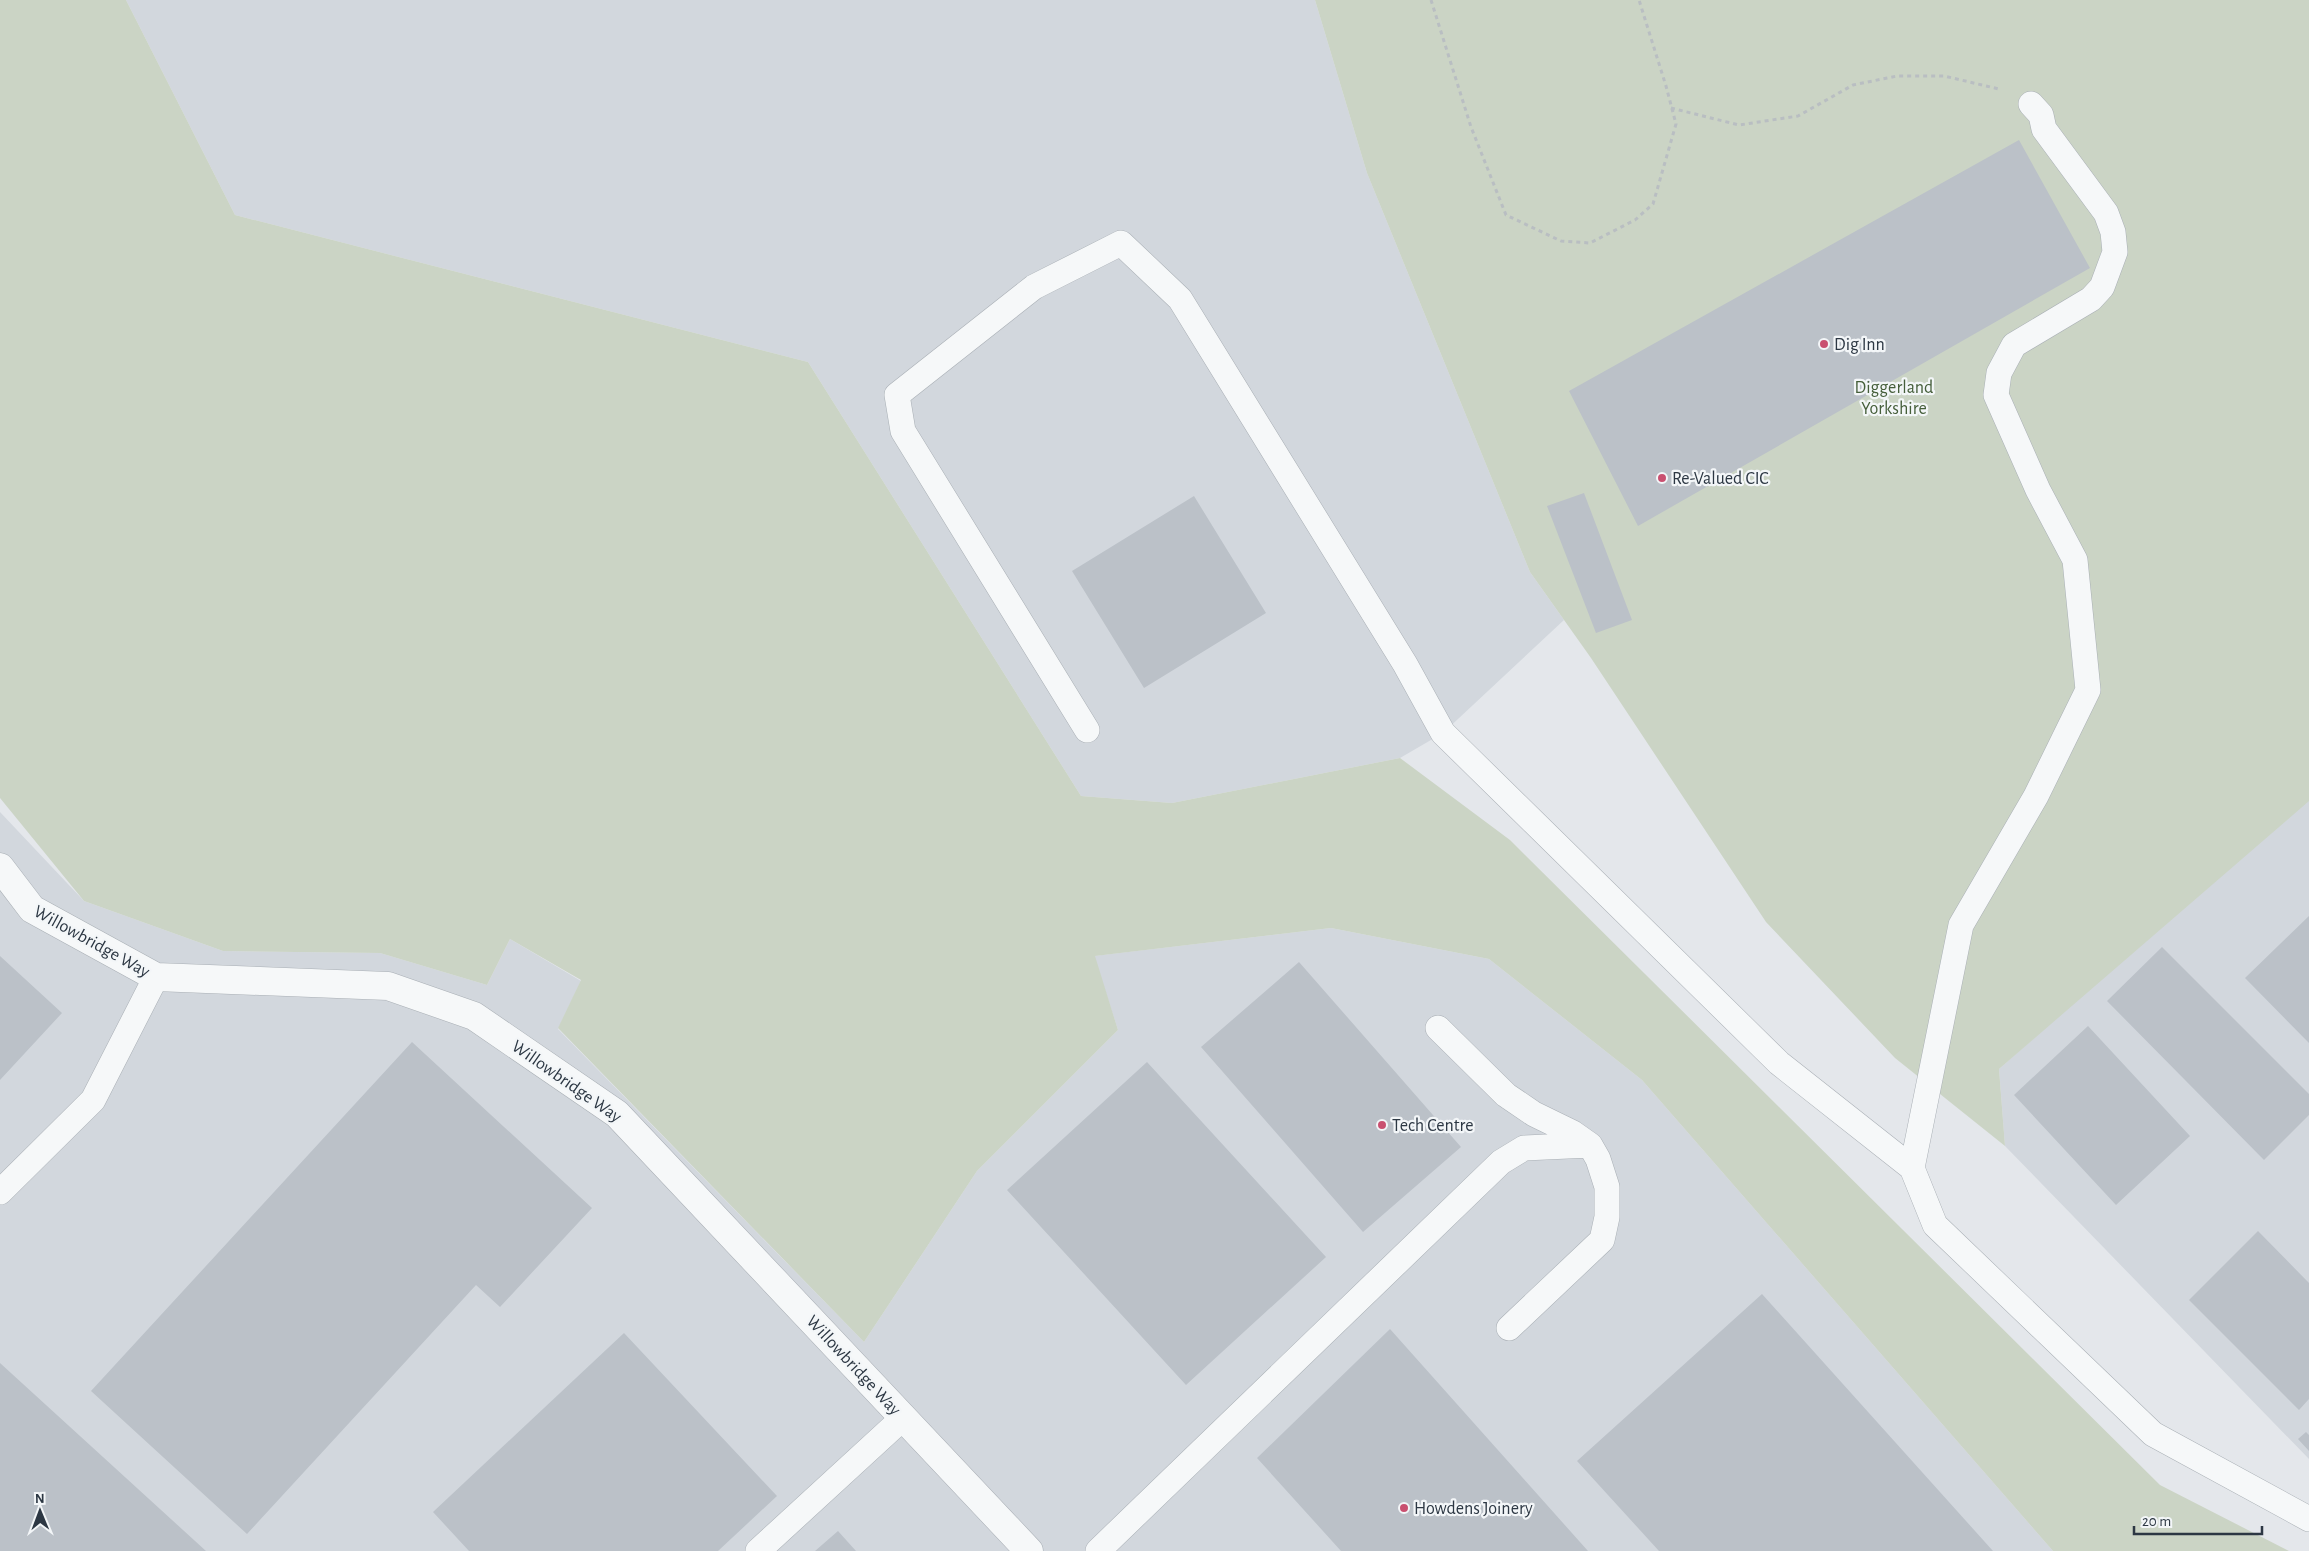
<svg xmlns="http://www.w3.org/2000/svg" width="2309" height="1551" font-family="'Alegreya Sans',sans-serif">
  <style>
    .built { fill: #d2d7dd }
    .green { fill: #cbd4c5 }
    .building { fill: #bbc1c8 }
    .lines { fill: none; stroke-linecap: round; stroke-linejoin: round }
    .lane-casing { stroke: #a9afb5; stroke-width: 26 }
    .street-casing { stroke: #a9afb5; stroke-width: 29 }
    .path { stroke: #b9bec2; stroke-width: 3; stroke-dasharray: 4 4; stroke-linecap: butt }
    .lane { stroke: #f6f8f9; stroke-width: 25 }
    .street { stroke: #f6f8f9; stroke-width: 28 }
    .poi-dot { fill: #c95070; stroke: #f3f6f8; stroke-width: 2 }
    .labels { text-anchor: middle; stroke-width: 4.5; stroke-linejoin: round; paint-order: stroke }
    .poi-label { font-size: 18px; fill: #2c3743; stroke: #f3f6f8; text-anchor: start }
    .park-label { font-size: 18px; fill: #455e3a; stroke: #f3f6f8 }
    .street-label { font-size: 18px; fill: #2c3743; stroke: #f3f6f8 }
  </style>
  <rect width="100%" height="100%" fill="#e4e7eb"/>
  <!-- built -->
  <path class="built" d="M126 0H1315L1367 173 1530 572 1564 620 1443 733 1400 758 1172 803 1081 796 808 362 235 215Z
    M2309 794V1459L2005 1146 1999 1069Z
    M0 812 84 901 223 951 380 953 487 985 510 939 581 981 558 1029 864 1342 977 1171 1118 1030 1094 956 1331 928 1489 959 1642 1080 2053 1551H0Z"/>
  <!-- green -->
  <path class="green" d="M0 0H126L235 215 808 362 1081 796 1172 803 1400 758 1510 840 2160 1485 2289 1551H2053L1642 1080 1489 959 1331 928 1095 956 1118 1030 977 1171 864 1342 558 1028 581 980 510 939 487 985 380 953 223 951 84 901 0 798Z
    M1315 0H2309V801L1999 1069 2005 1146 1895 1058 1766 922 1591 658 1530 572 1367 173Z"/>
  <!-- building -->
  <path class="building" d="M2019 140 2090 268 1638 526 1569 391Z
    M1584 493 1632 620 1596 633 1547 506Z
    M1194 496 1266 613 1144 688 1072 571Z
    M2309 916V1043L2245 978Z
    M2162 947 2309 1094V1115L2264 1160 2107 1001Z
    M0 956 62 1013 0 1080Z
    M1299 962 1461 1147 1363 1232 1201 1047Z
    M2088 1026 2190 1136 2116 1205 2014 1095Z
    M412 1042 592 1208 500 1307 476 1285 247 1534 91 1391Z
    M1147 1062 1326 1257 1186 1385 1007 1190Z
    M2258 1231 2309 1283V1399L2299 1410 2189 1300Z
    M1762 1294 1993 1551H1659L1577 1461Z
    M1390 1329 1588 1551H1341L1257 1458Z
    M624 1333 777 1496 718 1551H469L433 1512Z
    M0 1363 206 1551H0Z
    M2306 1432 2309 1435V1451L2298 1439Z
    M838 1531 856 1551H815Z"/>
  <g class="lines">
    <!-- lane casing -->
    <g class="lane-casing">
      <path id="lane" d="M2031 104 2041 115 2044 129 2106 213 2113 232 2115 252 2102 287 2091 299 2014 345 1999 373 1996 395 2038 490 2075 560 2088 690 2036 796 1961 925 1912 1168 1935 1225 2153 1434 2309 1519
        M1087 730 903 431 897 395 1034 287 1121 243 1180 299 1405 664 1443 733 1779 1063 1912 1168
        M1438 1028 1506 1095 1534 1114 1573 1133 1590 1145 1598 1159 1607 1187V1217L1602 1240 1509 1328
        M0 1192 93 1100 156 977
        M758 1551 904 1417
        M1098 1551 1501 1162 1524 1148 1590 1145"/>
    </g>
    <!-- street casing -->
    <g class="street-casing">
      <path id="street" d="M0 867 32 909 156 977 388 986 474 1016 617 1114 1029 1551"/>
    </g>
    <!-- path -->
    <path class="path" d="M1431 0 1471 127 1506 215 1561 241 1590 243 1635 220 1653 204 1676 124 1666 86 1639 0
      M1671 108 1739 125 1798 116 1853 85 1897 76H1944L1999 89"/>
    <!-- lane -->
    <use href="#lane" class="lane"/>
    <!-- street -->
    <use href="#street" class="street"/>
  </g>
  <!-- markers -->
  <g class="poi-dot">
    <circle cx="1824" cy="344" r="5"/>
    <circle cx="1662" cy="478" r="5"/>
    <circle cx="1382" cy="1125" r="5"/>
    <circle cx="1404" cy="1508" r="5"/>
  </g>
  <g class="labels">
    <!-- poi labels -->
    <g class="poi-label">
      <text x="1834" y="350">Dig Inn</text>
      <text x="1672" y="484">Re-Valued CIC</text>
      <text x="1392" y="1131">Tech Centre</text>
      <text x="1414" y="1514">Howdens Joinery</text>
    </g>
    <!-- park labels -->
    <g class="park-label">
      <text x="1894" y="393">Diggerland<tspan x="1894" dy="21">Yorkshire</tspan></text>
    </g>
    <!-- street labels -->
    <g class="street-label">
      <text transform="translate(92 941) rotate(29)" y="6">Willowbridge Way</text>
      <text transform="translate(567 1081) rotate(35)" y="6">Willowbridge Way</text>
      <text transform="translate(854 1365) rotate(47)" y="6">Willowbridge Way</text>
    </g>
  </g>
  <!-- north arrow -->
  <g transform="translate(40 1511) rotate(359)" stroke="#f3f6f8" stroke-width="4" paint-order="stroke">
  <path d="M0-4L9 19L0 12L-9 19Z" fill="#2c3743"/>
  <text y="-8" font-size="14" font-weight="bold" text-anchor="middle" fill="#2c3743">N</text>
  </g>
  <!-- scale -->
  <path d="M2134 1526v8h128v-8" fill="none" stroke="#2c3743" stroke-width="2.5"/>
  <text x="2142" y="1526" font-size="15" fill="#2c3743" stroke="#f3f6f8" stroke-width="4" paint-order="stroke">20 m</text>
</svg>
